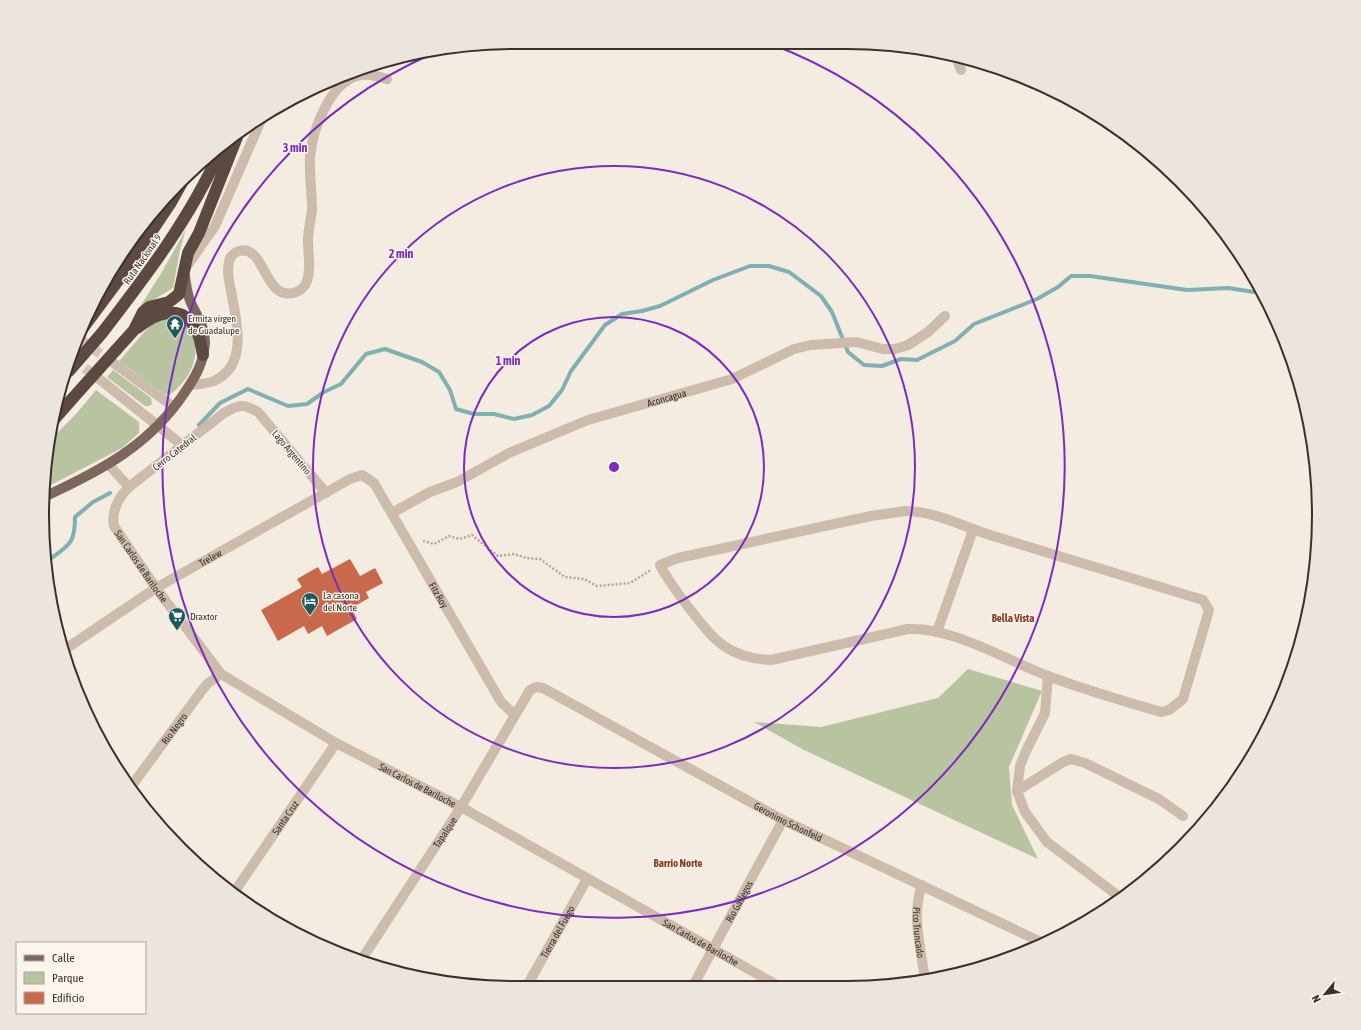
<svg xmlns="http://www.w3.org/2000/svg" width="1361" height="1030" font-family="'Asap Condensed',sans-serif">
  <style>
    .green { fill: #b8c4a0 }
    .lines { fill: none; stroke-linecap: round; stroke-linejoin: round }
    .stream { stroke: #7fb0b2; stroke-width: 4 }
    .building { fill: #c8694b }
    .minor-tunnel { stroke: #cfc6bd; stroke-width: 10; stroke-dasharray: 10 5; stroke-linecap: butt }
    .path { stroke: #b9a596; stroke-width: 2.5; stroke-dasharray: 2 2; stroke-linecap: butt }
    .minor { stroke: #cdbbac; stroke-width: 10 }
    .major { stroke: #7d675c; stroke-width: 10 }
    .highway { stroke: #5c4a42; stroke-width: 12 }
    .highway-bridge { stroke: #5c4a42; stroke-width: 12 }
    .ring { fill: none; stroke: #7b2cbf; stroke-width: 2 }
    .labels { text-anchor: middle; stroke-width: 3; stroke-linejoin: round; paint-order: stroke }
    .street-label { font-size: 10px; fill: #3b302b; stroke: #fbf5ee }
    .poi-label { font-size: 10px; fill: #3b302b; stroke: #fbf5ee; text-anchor: start }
    .neighbourhood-label { font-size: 11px; font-weight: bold; fill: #8c3b22; stroke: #fbf5ee }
    .rim { fill: none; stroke: #3b302b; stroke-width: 2 }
    .centre { fill: #7b2cbf; stroke: #fbf5ee; stroke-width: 2 }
    .ring-label { font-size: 12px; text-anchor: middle; font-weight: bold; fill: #7b2cbf; stroke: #fbf5ee; stroke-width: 3; stroke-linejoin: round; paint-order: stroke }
  </style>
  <rect width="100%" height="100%" fill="#f4ebe1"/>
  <!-- green -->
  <path class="green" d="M186 229 180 250 173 288 145 305 136 313 162 272Z
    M167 315C171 317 178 317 182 320 184 321 186 325 188 327 205 349 191 381 169 395L163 393 119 361 152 323Z
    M113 370 151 398 152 404 149 406H145L107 377Z
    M96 390 139 422V433L122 448 47 487 50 440 77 413Z
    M968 669 1042 691 1009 767 1012 805 1038 859 804 750 754 722 821 727 938 698Z"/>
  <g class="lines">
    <!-- stream -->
    <path class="stream" d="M199 425 220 403 248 389 288 406 307 404 324 392 341 384 366 354 385 349 422 362 439 372 450 390 456 409 474 414H494L514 419 532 415 549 406 562 390 571 371 605 325 622 314 642 311 660 306 713 280 750 266H769L789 272 821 296 832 312 848 352 864 365 882 366 901 359 917 360 955 341 974 324 1037 299 1058 287 1071 276H1090L1187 290 1228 288 1261 293
      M46 562C68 545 75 546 75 517L93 502 110 493"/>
  </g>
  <!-- building -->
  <path class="building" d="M350 559 360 576 375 568 383 583 366 592 369 598 351 608 357 619 327 636 322 626 308 634 304 626 278 641 261 610 302 587 297 579 318 567 322 574Z"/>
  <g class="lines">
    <!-- minor-tunnel -->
    <path class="minor-tunnel" d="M80 339 112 362
      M73 359 98 378"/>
    <!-- path -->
    <path class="path" d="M423 541 434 544 449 536 460 539 472 535 498 556 514 554 526 558 540 559 565 577 584 579 597 586 630 583 651 570"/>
    <!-- minor -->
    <g class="minor">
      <path d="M956 56 961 70"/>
      <path d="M185 269 215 226 262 118"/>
      <path d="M112 362 174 407"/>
      <path d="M98 378 182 445"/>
      <path d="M190 385C198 384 209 384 216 380 249 363 236 319 231 291 229 281 226 269 230 258 232 255 235 252 239 251 265 244 264 300 293 293 298 292 302 290 305 285 312 273 308 254 308 240 308 230 311 220 312 210 312 192 309 174 310 156 313 130 329 84 357 76 367 73 377 76 387 79"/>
      <path d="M109 465 129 487"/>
      <path id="s1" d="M326 493 258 412C242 403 239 405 224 413L129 487C118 498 111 510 114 526L156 588 221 674 336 743 461 807 775 984"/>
      <path d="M905 511C934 511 962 526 990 535 1061 557 1132 579 1203 600L1209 610 1183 699 1169 710 1161 712C1123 701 1085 690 1048 676 1006 660 953 627 908 629L771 660C727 658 714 640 689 608 679 594 668 581 660 565L678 558 871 516Z"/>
      <path id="s2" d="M392 513 430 492 457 482 509 453 588 420 732 379 794 349 811 345 856 342 883 349H895L908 345 928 332 945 316"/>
      <path d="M937 632 973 530"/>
      <path id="s3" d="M64 650 156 588 350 479 362 475 374 483 501 702 515 715"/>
      <path d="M1048 676 1045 713 1026 751 1020 766 1017 791 1025 812 1047 842 1121 898"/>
      <path id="s4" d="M130 788 200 693 207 684 221 674"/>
      <path d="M1017 791 1063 762 1071 759 1085 763 1159 799 1183 816"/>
      <path id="s5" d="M922 885C911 915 921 949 925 980"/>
      <path id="s6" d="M235 891 336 743"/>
      <path id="s7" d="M360 962 461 807 530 690 536 687 543 688 783 820 1041 942"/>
      <path id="s8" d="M528 984 587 879"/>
      <path id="s9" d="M694 984 783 820"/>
    </g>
    <!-- major -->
    <path class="major" d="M46 496C102 470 150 445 185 392 196 376 204 362 205 342 205 326 197 316 191 303 187 294 186 285 185 276"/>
    <!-- highway -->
    <path class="highway" d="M83 328 123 274 170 204 185 177
      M137 328C154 314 181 302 195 328 200 335 201 346 203 355
      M102 333C146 276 191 217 220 151
      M116 350 134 330 143 312 149 307 169 302 179 294 188 253 199 233 237 137
      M51 423 72 399"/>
    <!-- highway-bridge -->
    <path class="highway-bridge" d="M69 371 102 333
      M72 399 116 350"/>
  </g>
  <!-- distance rings -->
  <g class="ring">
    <circle cx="614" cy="467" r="150"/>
    <circle cx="614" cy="467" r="301"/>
    <path d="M768 43A451 451 0 1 1 434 53"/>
  </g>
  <!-- icons -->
  <defs>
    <g id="temple-pin" transform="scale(0.9)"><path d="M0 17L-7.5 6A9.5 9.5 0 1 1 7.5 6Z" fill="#1f5a5e" stroke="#fbf5ee"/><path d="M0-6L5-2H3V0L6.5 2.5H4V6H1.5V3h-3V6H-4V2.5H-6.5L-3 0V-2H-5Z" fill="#fff"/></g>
    <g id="hotel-pin" transform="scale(0.9)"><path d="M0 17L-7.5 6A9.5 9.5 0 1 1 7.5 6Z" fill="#1f5a5e" stroke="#fbf5ee"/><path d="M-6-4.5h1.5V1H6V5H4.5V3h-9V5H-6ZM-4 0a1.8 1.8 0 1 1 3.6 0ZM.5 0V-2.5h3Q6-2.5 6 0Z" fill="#fff"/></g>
    <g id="supermarket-pin" transform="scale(0.9)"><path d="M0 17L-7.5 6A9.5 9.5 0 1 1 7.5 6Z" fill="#1f5a5e" stroke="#fbf5ee"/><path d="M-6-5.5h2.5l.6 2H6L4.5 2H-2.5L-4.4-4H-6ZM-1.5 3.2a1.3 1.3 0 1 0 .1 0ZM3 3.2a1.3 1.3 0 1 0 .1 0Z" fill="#fff"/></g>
  </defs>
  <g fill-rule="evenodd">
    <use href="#temple-pin" x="175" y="324"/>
    <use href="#hotel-pin" x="310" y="601"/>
    <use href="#supermarket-pin" x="177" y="616"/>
  </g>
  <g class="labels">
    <!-- street labels -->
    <g class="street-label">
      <text transform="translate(142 259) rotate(-55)" y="4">Ruta Nacional 9</text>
      <text dy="4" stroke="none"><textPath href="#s2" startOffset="299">Aconcagua</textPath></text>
      <text transform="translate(174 452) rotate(-38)" y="4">Cerro Catedral</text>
      <text transform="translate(292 452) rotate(50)" y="4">Lago Argentino</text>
      <text dy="4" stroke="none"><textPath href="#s3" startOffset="173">Trelew</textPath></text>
      <text dy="4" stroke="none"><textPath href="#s1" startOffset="355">San Carlos de Bariloche</textPath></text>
      <text dy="4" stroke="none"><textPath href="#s3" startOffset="490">Fitz Roy</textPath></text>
      <text dy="4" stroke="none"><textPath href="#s4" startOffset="74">Río Negro</textPath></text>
      <text dy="4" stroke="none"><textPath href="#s1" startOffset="715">San Carlos de Bariloche</textPath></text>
      <text dy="4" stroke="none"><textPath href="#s6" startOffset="89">Santa Cruz</textPath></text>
      <text dy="4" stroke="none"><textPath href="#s7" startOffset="614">Geronimo Schonfeld</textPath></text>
      <text dy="4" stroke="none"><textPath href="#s7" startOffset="155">Tapalque</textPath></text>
      <text dy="4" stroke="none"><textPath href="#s9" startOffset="94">Rio Gallegos</textPath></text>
      <text dy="4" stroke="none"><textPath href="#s8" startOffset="60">Tierra del Fuego</textPath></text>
      <text dy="4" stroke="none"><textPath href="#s5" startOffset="48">Pico Truncado</textPath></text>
      <text dy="4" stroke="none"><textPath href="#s1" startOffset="1039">San Carlos de Bariloche</textPath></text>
    </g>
    <!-- poi labels -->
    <g class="poi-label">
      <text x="188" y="322">Ermita virgen<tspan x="188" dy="12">de Guadalupe</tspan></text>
      <text x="323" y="599">La casona<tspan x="323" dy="12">del Norte</tspan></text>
      <text x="190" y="620">Draxtor</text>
    </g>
    <!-- neighbourhood labels -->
    <g class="neighbourhood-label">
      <text x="1013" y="622">Bella Vista</text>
      <text x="678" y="867">Barrio Norte</text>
    </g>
  </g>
  <!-- crop -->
  <path d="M0 0H1361V1030H0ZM515 49H846A466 466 0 0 1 1312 515V515A466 466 0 0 1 846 981H515A466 466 0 0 1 49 515V515A466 466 0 0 1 515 49Z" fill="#ece5de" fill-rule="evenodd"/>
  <path class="rim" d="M515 49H846A466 466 0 0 1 1312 515V515A466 466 0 0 1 846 981H515A466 466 0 0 1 49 515V515A466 466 0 0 1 515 49Z"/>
  <circle cx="614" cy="467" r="6" class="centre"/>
  <g class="ring-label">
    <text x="295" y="152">3 min</text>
    <text x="401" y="258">2 min</text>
    <text x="508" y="365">1 min</text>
  </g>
  <!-- legend -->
  <rect x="16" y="942" width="130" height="72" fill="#fbf5ee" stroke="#aea6a0"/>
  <rect x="24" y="955" width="20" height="6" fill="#7d675c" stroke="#aea6a0"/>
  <text x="52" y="962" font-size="12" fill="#3b302b">Calle</text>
  <rect x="24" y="972" width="20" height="12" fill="#b8c4a0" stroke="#aea6a0"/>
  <text x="52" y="982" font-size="12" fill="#3b302b">Parque</text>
  <rect x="24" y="992" width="20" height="12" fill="#c8694b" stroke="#aea6a0"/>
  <text x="52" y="1002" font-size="12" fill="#3b302b">Edificio</text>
  <!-- north arrow -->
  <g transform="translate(1325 994) rotate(241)" stroke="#fbf5ee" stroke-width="3" paint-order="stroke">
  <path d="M0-3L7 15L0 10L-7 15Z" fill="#3b302b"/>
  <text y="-6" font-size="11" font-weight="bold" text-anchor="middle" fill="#3b302b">N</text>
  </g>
</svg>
